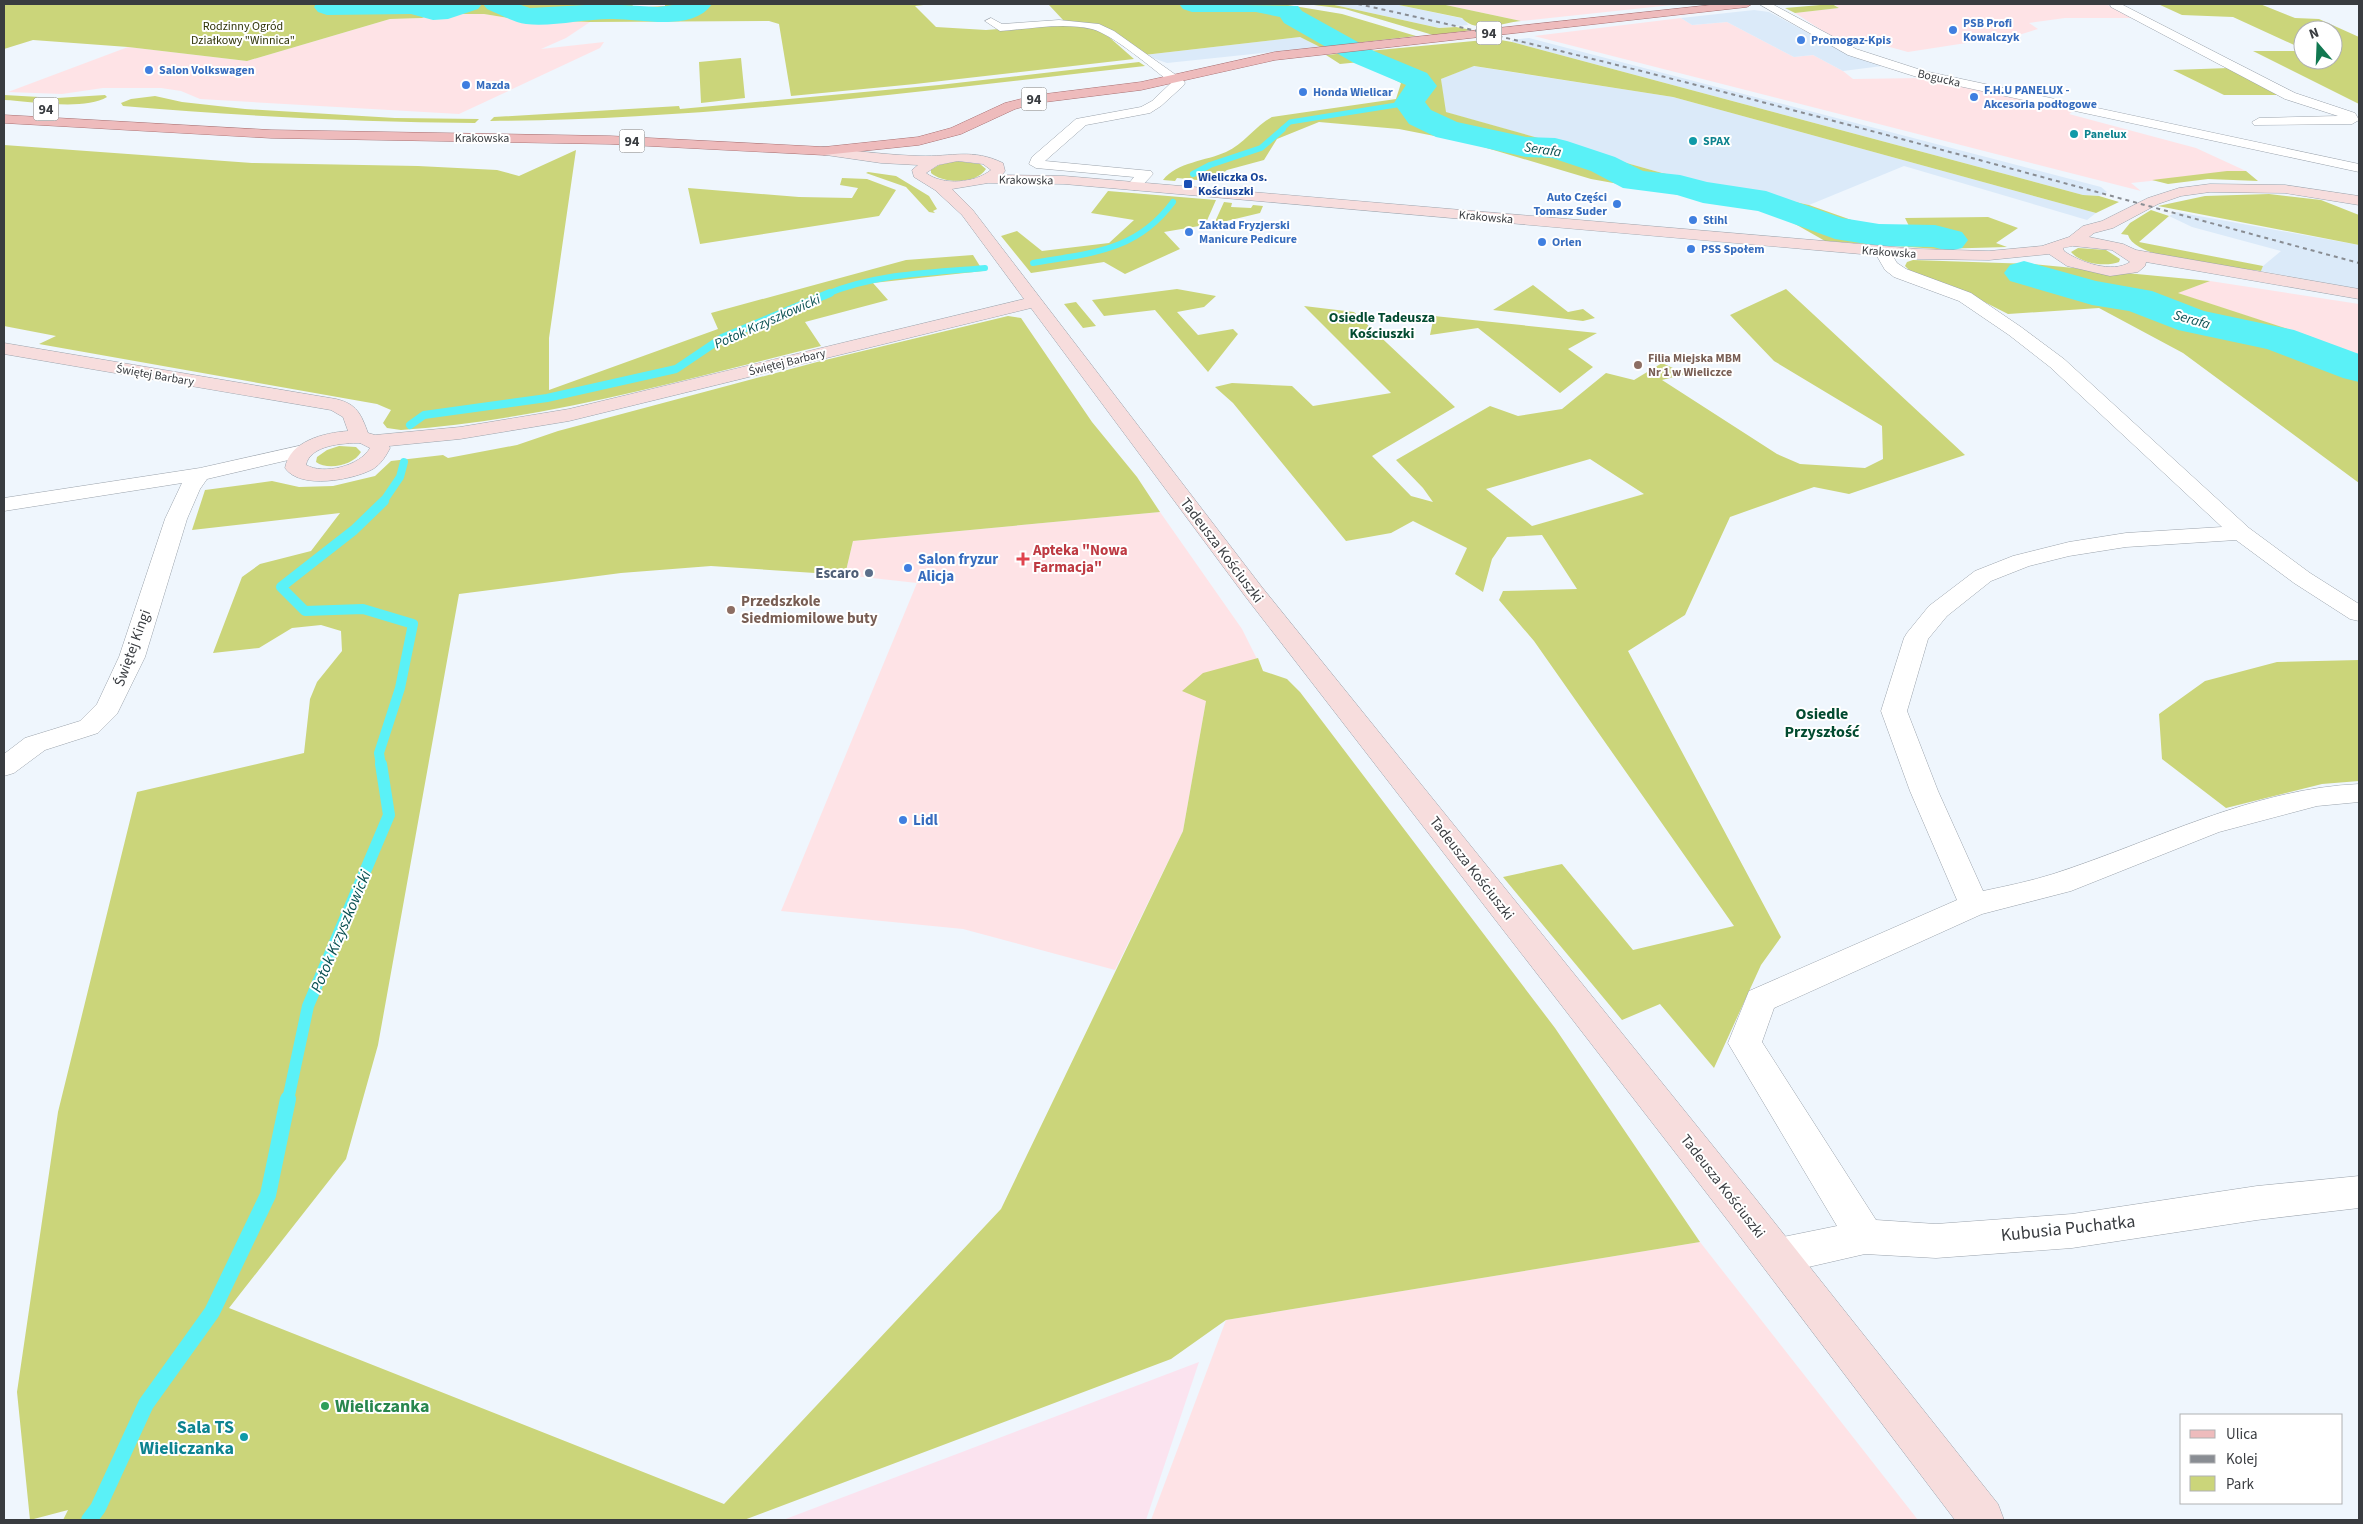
<svg xmlns="http://www.w3.org/2000/svg" width="2363" height="1524" font-family="'Source Sans 3',sans-serif">
  <style>
    .commercial { fill: #fee3e6 }
    .built { fill: #dbeaf9 }
    .education { fill: #fbe3ef }
    .green { fill: #cbd57a; fill-rule: evenodd }
    .lines { fill: none; stroke-linecap: round; stroke-linejoin: round }
    .stream-far5 { stroke: #5af1f7; stroke-width: 5 }
    .stream-far4 { stroke: #5af1f7; stroke-width: 6 }
    .stream-far3 { stroke: #5af1f7; stroke-width: 8 }
    .stream-far2 { stroke: #5af1f7; stroke-width: 10 }
    .stream-far1 { stroke: #5af1f7; stroke-width: 12 }
    .stream { stroke: #5af1f7; stroke-width: 16 }
    .river { fill: #5af1f7; fill-rule: evenodd }
    .street-casing { stroke: #9ba3ac; stroke-width: 1 }
    .secondary-casing { stroke: #9ba3ac; stroke-width: 1 }
    .primary-casing { stroke: #a87173; stroke-width: 1 }
    .street { fill: #fff; fill-rule: evenodd }
    .secondary { fill: #f7dddd; fill-rule: evenodd }
    .primary { fill: #eebbbc; fill-rule: evenodd }
    .rail { stroke: #898d93; stroke-width: 2; stroke-dasharray: 4 4; stroke-linecap: butt }
    .shop-dot { fill: #3f7fe0; stroke: #fff; stroke-width: 2 }
    .culture-dot { fill: #0f9aa8; stroke: #fff; stroke-width: 2 }
    .transit-dot { fill: #1a4fb4; stroke: #fff; stroke-width: 2 }
    .education-dot { fill: #8d6e63; stroke: #fff; stroke-width: 2 }
    .health-dot { fill: #e0444e; stroke: #fff; stroke-width: 2 }
    .service-dot { fill: #5c6f8a; stroke: #fff; stroke-width: 2 }
    .leisure-dot { fill: #2e9e5b; stroke: #fff; stroke-width: 2 }
    .labels { text-anchor: middle; stroke-width: 4; stroke-linejoin: round; paint-order: stroke }
    .far-shop-label { font-size: 12px; font-weight: bold; fill: #366cbe; stroke: #fff; text-anchor: start }
    .far-park-label { font-size: 12px; fill: #303408; stroke: #fff }
    .far-street-label { font-size: 12px; fill: #393c40; stroke: #fff }
    .far-culture-label { font-size: 12px; font-weight: bold; fill: #0d838f; stroke: #fff; text-anchor: start }
    .far-transit-label { font-size: 12px; font-weight: bold; fill: #164399; stroke: #fff; text-anchor: start }
    .far-education-label { font-size: 12px; font-weight: bold; fill: #785e54; stroke: #fff; text-anchor: start }
    .shield { fill: #fff; stroke: #747679; stroke-width: 1 }
    .shield-label { font-size: 14px; font-weight: bold; fill: #393c40 }
    .far-water-label { font-size: 14px; font-style: italic; fill: #094f51; stroke: #fff }
    .far-neighbourhood-label { font-size: 14px; font-weight: bold; fill: #034b30; stroke: #fff }
    .health-label { font-size: 15px; font-weight: bold; fill: #be3a42; stroke: #fff; text-anchor: start }
    .street-label { font-size: 15px; fill: #393c40; stroke: #fff }
    .shop-label { font-size: 15px; font-weight: bold; fill: #366cbe; stroke: #fff; text-anchor: start }
    .service-label { font-size: 15px; font-weight: bold; fill: #4e5e75; stroke: #fff; text-anchor: end }
    .education-label { font-size: 15px; font-weight: bold; fill: #785e54; stroke: #fff; text-anchor: start }
    .neighbourhood-label { font-size: 16px; font-weight: bold; fill: #034b30; stroke: #fff }
    .water-label { font-size: 16px; font-style: italic; fill: #094f51; stroke: #fff }
    .near-street-label { font-size: 18px; fill: #393c40; stroke: #fff }
    .near-leisure-label { font-size: 18px; font-weight: bold; fill: #27864d; stroke: #fff; text-anchor: start }
    .near-culture-label { font-size: 18px; font-weight: bold; fill: #0d838f; stroke: #fff; text-anchor: end }
  </style>
  <rect width="100%" height="100%" fill="#eff6fd"/>
  <!-- commercial -->
  <path class="commercial" d="M1441 4H1681L1521 21Z
    M1834 4H2106L2132 18H2065L2029 23 2038 29 1996 42 1979 41 1908 52 1853 37 1837 40 1795 13 1839 8Z
    M431 14H484L515 19 590 22 566 38 541 49 604 42 600 48 459 114 200 99 181 91 161 88H103L62 94 8 92 128 47 247 61 390 19 422 18Z
    M1681 18 1692 25 1727 22 1794 57 1813 55 1843 71 1853 79 1922 78 2076 109 2069 114 2196 148 2246 171 2131 183 2141 191 1534 36Z
    M2210 281 2359 304V357L2309 336 2177 293Z
    M1160 512 1242 629 1263 671 1206 701 1183 831 1115 970 963 929 781 911 917 583 845 575 853 541Z
    M1700 1242 1918 1520H1151L1226 1320Z"/>
  <!-- built -->
  <path class="built" d="M1330 4H1394L1465 19 1468 25 1439 28Z
    M1754 10 1769 12 1848 54 1882 66 1843 71 1813 55 1794 57 1727 22 1692 25 1681 18Z
    M1300 37 1320 47 1167 63 1144 55Z
    M1529 38 2101 187 2107 192 2099 196 2083 195 1512 42V40Z
    M1473 66 1673 97 2096 213 2087 220 1904 166 1809 205 1662 173 1445 112 1441 79Z
    M2177 212 2359 245V289L2261 271 2263 266 2281 251 2192 227 2169 216Z"/>
  <!-- education -->
  <path class="education" d="M1199 1362 1146 1520H783Z"/>
  <!-- green -->
  <path class="green" d="M4 4H422L444 8 459 4H633L632 8 665 6V4H932L915 6 936 27 986 30 1065 24 1093 27 1109 37 1134 59 915 84 791 96 779 24 769 21 590 22 515 19 484 14H431L422 18 390 19 247 61 128 47 33 40 4 49Z
    M986 4H1282L1342 14 1416 36 1320 47 1300 37 1144 55 1097 25 1064 21 1049 5Z
    M1306 4H1330L1439 28 1456 27 1472 30 1433 35 1345 9Z
    M1394 4H1441L1521 21C1502 23 1476 34 1462 18Z
    M1832 4 1839 8 1795 13 1785 8Z
    M2158 4H2260L2295 18 2319 19 2359 37V104L2253 51H2303V60H2333V30H2303V49L2233 17 2182 15Z
    M1495 39 1512 42 2083 195 2099 196 2119 202 2096 213 1673 97 1474 66 1441 79 1446 112 1662 173 1809 205 1877 229 1911 230 1905 218 1988 217 2018 228 1996 243 2007 247 1937 249 1825 241 1774 212 1591 179 1470 143 1399 129 1319 122 1277 139 1264 160 1227 170 1210 183H1206L1207 181 1177 178 1175 181 1163 180C1177 162 1206 161 1226 152 1243 145 1255 126 1272 117L1396 99 1401 83 1360 62 1340 64 1326 55Z
    M741 58 745 98 701 103 699 62Z
    M1139 62 1145 66C927 90 709 120 490 121L494 117 679 106 680 109 939 85Z
    M2229 68 2281 95H2224L2173 70Z
    M4 95 57 98 105 95 107 97C84 111 30 101 4 100Z
    M155 96 182 102 245 109 395 118 479 119 475 123C358 122 241 116 123 106L121 103 131 99Z
    M4 145 252 163 418 166 497 170 519 176 576 150 549 338V390L718 329 711 313 906 260 973 255 983 271 873 283 888 300 805 322 821 346C682 380 544 420 401 430L387 428 383 423 391 410 377 404 39 344 56 336 4 326Z
    M956 161 980 164 986 169C977 184 943 184 931 173V170L939 165Z
    M2227 171H2246L2258 181 2208 179 2168 184 2152 180Z
    M868 172 896 176 929 196 937 209 933 211 935 213 929 212 906 187 866 173Z
    M842 178 867 179 896 190 879 216 700 244 688 188 799 197 852 198 858 188 840 185Z
    M1108 191 1216 200 1205 225 1164 232 1180 249 1125 274 1104 262 1031 273 1001 236 1017 231 1042 251 1109 243 1134 220 1091 213Z
    M2269 194 2321 200 2359 215V245L2158 206 2205 196Z
    M1224 202 1232 203 1231 207 1251 208 1253 205 1263 206 1260 213 1214 224Z
    M2151 210 2169 216 2139 242 2263 266 2261 271C2235 268 2135 261 2128 235L2121 234 2130 223Z
    M2078 248 2106 250 2120 259 2119 262C2106 267 2081 264 2071 252Z
    M1913 260 2032 264 2210 281 2178 293 2309 336 2359 357V483L2183 353 2099 308 2008 314 1955 287 1910 271 1905 266 1907 262Z
    M1533 285 1568 312 1583 309 1595 318 1583 321 1493 310Z
    M1177 289 1216 296 1204 307 1177 312 1198 335 1233 329 1238 334 1208 372 1155 310 1104 316 1092 300Z
    M1786 289 1965 455 1849 494 1814 487 1730 517 1685 615 1628 651 1781 937 1761 965 1714 1068 1660 1004 1622 1020 1503 877 1562 864 1633 950 1734 926 1534 641 1499 600 1503 591 1577 589 1542 535 1507 537 1492 559 1483 592 1455 574 1467 548 1413 521 1391 533 1346 541 1233 403 1215 387 1232 383 1292 386 1313 406 1391 393 1304 306 1354 312 1455 407 1372 456 1411 496 1433 502 1423 488 1396 460 1490 406 1518 416 1562 409 1606 373 1634 380 1662 363 1686 374 1662 380 1777 454 1800 464 1865 468 1883 459 1882 426 1774 361 1730 315ZM1590 459 1644 494 1532 526 1486 489Z
    M1076 302 1096 326 1083 328 1064 304Z
    M1008 316 1021 318 1092 422 1137 477 1160 512 853 541 845 575 711 566 621 573 459 594 378 1045 346 1159 229 1308 724 1504 1001 1209 1183 831 1206 701 1182 691 1203 673 1258 658 1263 671 1287 679 1300 692 1555 1028 1700 1242 1226 1320 1171 1359 744 1520H63L68 1510 30 1520 17 1392 58 1112 137 792 304 753 310 699 317 682 342 651 341 631 321 625 292 628 259 648 213 653 242 577 260 564 311 551 340 513 192 530 205 490 272 481 299 487 333 486 375 476 391 461 443 455 448 458 517 445 558 431 817 362Z
    M1434 316 1597 333 1568 349 1593 367 1560 393 1478 328 1430 335Z
    M339 446 356 447 361 452C354 465 328 471 316 462L317 457 327 450Z
    M2359 660V781L2322 784 2226 808 2162 759 2159 714 2205 681 2277 662Z"/>
  <g class="lines">
    <!-- stream-far5 -->
    <path class="stream-far5" d="M1281 130 1290 122 1409 103"/>
    <!-- stream-far4 -->
    <path class="stream-far4" d="M1193 174 1210 165 1261 148 1283 129
      M1033 263C1090 253 1136 252 1173 202
      M827 294C876 273 933 273 985 268"/>
    <!-- stream-far3 -->
    <path class="stream-far3" d="M410 425 424 415 547 398 676 369 722 338 830 293
      M383 502 400 477 404 462"/>
    <!-- stream-far2 -->
    <path class="stream-far2" d="M381 766 379 753 400 688 413 624 363 609 305 611 281 587 354 530 384 501"/>
    <!-- stream-far1 -->
    <path class="stream-far1" d="M288 1100 308 1006 389 815 381 764"/>
    <!-- stream -->
    <path class="stream" d="M89 1520 98 1508 146 1404 212 1312 268 1195 288 1099"/>
    <!-- river -->
    <path class="river" d="M316 4H482L478 9 448 19 433 20 411 14 327 15 318 12 314 7Z
      M483 4H518L530 8 604 4 658 7 680 4H712C692 33 639 18 610 19 584 19 552 27 526 24 513 22 499 14 487 9Z
      M1179 4 1298 6 1302 11 1374 51 1427 73 1437 86 1425 102 1431 110 1457 122 1526 137 1555 138 1567 141 1615 157 1643 171 1680 175 1707 182 1766 191 1842 218 1879 224 1935 225 1962 232 1968 240 1962 248 1949 251 1933 247 1879 246 1835 239 1758 211 1703 203 1677 195 1623 188 1591 171 1552 158 1526 157 1436 137 1409 124 1394 103 1406 85 1354 63 1284 23 1280 17 1256 12H1192L1183 9Z
      M2024 261 2096 281 2152 291 2204 311 2294 330 2359 354V382L2343 378 2267 349 2178 330 2129 311 2092 305 2010 281 2004 273 2010 265Z"/>
    <!-- street casing -->
    <g class="street-casing">
      <path id="street" d="M1759 4H1772L1856 49 1924 71 2359 164V172L1917 77 1848 55Z
        M2110 4H2121L2295 93 2355 113 2359 120 2352 124 2254 125 2252 122 2259 118 2338 116 2285 99 2111 7Z
        M991 18 1002 24 1059 20 1099 24 1114 31 1183 80 1185 83 1183 86 1161 106 1150 113 1086 125 1045 161 1151 171 1153 174 1139 189 1134 190 1127 186 1134 177 1036 168 1029 164 1032 157 1076 119 1141 107 1152 101 1171 83C1153 69 1112 34 1092 29 1062 22 1030 29 1000 31L985 21Z
        M1882 246 1888 248 1897 263 1906 269 1971 293 2021 327 2064 359 2249 528 2310 573 2359 604V621L2350 619 2294 583 2236 540 2126 547 2069 556 2029 566 1991 581 1947 616 1928 639 1907 711 1938 791 1983 891C2007 886 2031 881 2053 874 2155 841 2251 789 2359 784V802L2317 806 2219 832 2071 891 1982 914 1774 1008 1762 1042 1876 1220 1936 1224 2072 1214 2257 1186 2359 1176V1208L2257 1220 2072 1248 1936 1258 1865 1254 1778 1274 1764 1268 1759 1256 1764 1244 1778 1238 1837 1226 1728 1043 1749 991 1957 900 1910 791 1881 711 1904 638 1907 633 1929 606 1975 571 2013 556 2069 542 2126 533 2222 527 2050 367 2009 335 1959 301 1894 277 1885 270 1874 251Z
        M303 445 310 447 313 451 310 455 207 479 200 489 187 519 145 657 117 714 98 733 45 750 14 773 4 776V754L25 738 80 721 97 704 119 657 165 519 182 483 4 511V498L200 468Z"/>
    </g>
    <!-- secondary casing -->
    <g class="secondary-casing">
      <path id="secondary" d="M824 147C856 151 888 155 920 156 952 157 972 148 1003 163L1005 171 1002 175 1064 176 1918 249 1989 251 2042 246 2069 237 2083 226 2102 221 2148 198 2179 188 2210 184 2285 185 2359 196V205L2285 193 2210 192 2181 196 2158 204 2113 228 2094 233 2089 237 2123 244 2136 250 2359 289V299L2146 262 2145 266 2138 272 2110 276 2067 266 2049 254 1989 260 1918 259 1064 184 988 183 952 189 972 209 1261 586 1755 1198 1998 1504 2004 1520H1955L1729 1222 1245 596 1031 308 569 421 460 439 389 446 390 448C386 456 381 464 373 469 353 480 300 490 285 468 290 441 323 433 348 431L343 417 331 410 4 354V343L336 399C357 404 361 414 368 433L375 435 460 427 569 409 1024 299 962 215 935 190 914 177 912 170 918 165 881 163 819 154 817 151 819 148ZM958 161 983 164 991 170C975 183 943 186 926 173L938 165ZM2073 246 2112 250 2130 262C2113 274 2079 262 2064 251L2063 248ZM360 443 370 448C360 466 324 475 306 465 310 445 343 443 360 443Z"/>
    </g>
    <!-- primary casing -->
    <g class="primary-casing">
      <path id="primary" d="M1720 4H1752L1747 7 1275 60 1141 90 1037 103 1015 109 961 134 919 145 824 155 610 144 271 138 4 123V115L271 130 610 136 824 147 918 137 951 128 1005 103 1037 95 1141 82 1275 52Z"/>
    </g>
    <!-- street -->
    <use href="#street" class="street"/>
    <!-- secondary -->
    <use href="#secondary" class="secondary"/>
    <!-- primary -->
    <use href="#primary" class="primary"/>
    <!-- rail -->
    <path class="rail" d="M1358 4C1695 78 2026 174 2359 263"/>
  </g>
  <!-- markers -->
  <g class="shop-dot">
    <circle cx="1953" cy="30" r="5"/>
    <circle cx="1801" cy="40" r="5"/>
    <circle cx="149" cy="70" r="5"/>
    <circle cx="466" cy="85" r="5"/>
    <circle cx="1303" cy="92" r="5"/>
    <circle cx="1974" cy="97" r="5"/>
    <circle cx="1617" cy="204" r="5"/>
    <circle cx="1693" cy="220" r="5"/>
    <circle cx="1189" cy="232" r="5"/>
    <circle cx="1542" cy="242" r="5"/>
    <circle cx="1691" cy="249" r="5"/>
    <circle cx="908" cy="568" r="5"/>
    <circle cx="903" cy="820" r="5"/>
  </g>
  <g class="culture-dot">
    <circle cx="2074" cy="134" r="5"/>
    <circle cx="1693" cy="141" r="5"/>
    <circle cx="244" cy="1437" r="5"/>
  </g>
  <rect class="transit-dot" x="1183" y="179" width="10" height="10" rx="2.5"/>
  <g class="education-dot">
    <circle cx="1638" cy="365" r="5"/>
    <circle cx="731" cy="610" r="5"/>
  </g>
  <path class="health-dot" d="M1020.5 551.5h5v5h5v5h-5v5h-5v-5h-5v-5h5z"/>
  <circle class="service-dot" cx="869" cy="573" r="5"/>
  <circle class="leisure-dot" cx="325" cy="1406" r="5"/>
  <g class="labels">
    <!-- far-shop labels -->
    <g class="far-shop-label">
      <text x="1963" y="27">PSB Profi<tspan x="1963" dy="14">Kowalczyk</tspan></text>
      <text x="1811" y="44">Promogaz-Kpis</text>
      <text x="159" y="74">Salon Volkswagen</text>
      <text x="476" y="89">Mazda</text>
      <text x="1984" y="94">F.H.U PANELUX -<tspan x="1984" dy="14">Akcesoria podłogowe</tspan></text>
      <text x="1313" y="96">Honda Wielicar</text>
      <text x="1607" y="201" text-anchor="end">Auto Części<tspan x="1607" dy="14">Tomasz Suder</tspan></text>
      <text x="1703" y="224">Stihl</text>
      <text x="1199" y="229">Zakład Fryzjerski<tspan x="1199" dy="14">Manicure Pedicure</tspan></text>
      <text x="1552" y="246">Orlen</text>
      <text x="1701" y="253">PSS Społem</text>
    </g>
    <!-- far-park labels -->
    <g class="far-park-label">
      <text x="243" y="30">Rodzinny Ogród<tspan x="243" dy="14">Działkowy "Winnica"</tspan></text>
    </g>
    <!-- far-street labels -->
    <g class="far-street-label">
      <text transform="translate(1939 78) rotate(13)" y="4">Bogucka</text>
      <text x="482" y="142">Krakowska</text>
      <text transform="translate(1026 180) rotate(1)" y="4">Krakowska</text>
      <text transform="translate(1486 217) rotate(5)" y="4">Krakowska</text>
      <text transform="translate(1889 252) rotate(4)" y="4">Krakowska</text>
      <text transform="translate(787 362) rotate(-14)" y="4">Świętej Barbary</text>
      <text transform="translate(155 375) rotate(10)" y="4">Świętej Barbary</text>
    </g>
    <!-- far-culture labels -->
    <g class="far-culture-label">
      <text x="2084" y="138">Panelux</text>
      <text x="1703" y="145">SPAX</text>
    </g>
    <!-- far-transit labels -->
    <g class="far-transit-label">
      <text x="1198" y="181">Wieliczka Os.<tspan x="1198" dy="14">Kościuszki</tspan></text>
    </g>
    <!-- far-education labels -->
    <g class="far-education-label">
      <text x="1648" y="362">Filia Miejska MBM<tspan x="1648" dy="14">Nr 1 w Wieliczce</tspan></text>
    </g>
    <!-- shield labels -->
    <g class="shield">
      <rect x="1476.5" y="21.5" width="25" height="23" rx="4"/>
      <rect x="1021.5" y="87.5" width="25" height="23" rx="4"/>
      <rect x="33.5" y="97.5" width="25" height="23" rx="4"/>
      <rect x="619.5" y="129.5" width="25" height="23" rx="4"/>
    </g>
    <g class="shield-label">
      <text x="1489" y="38">94</text>
      <text x="1034" y="104">94</text>
      <text x="46" y="114">94</text>
      <text x="632" y="146">94</text>
    </g>
    <!-- far-water labels -->
    <g class="far-water-label">
      <text transform="translate(1543 149) rotate(8)" y="5">Serafa</text>
      <text transform="translate(2192 319) rotate(16)" y="5">Serafa</text>
      <text transform="translate(767 321) rotate(-24)" y="5">Potok Krzyszkowicki</text>
    </g>
    <!-- far-neighbourhood labels -->
    <g class="far-neighbourhood-label">
      <text x="1382" y="322">Osiedle Tadeusza<tspan x="1382" dy="16">Kościuszki</tspan></text>
    </g>
    <!-- health labels -->
    <g class="health-label">
      <text x="1033" y="555">Apteka "Nowa<tspan x="1033" dy="17">Farmacja"</tspan></text>
    </g>
    <!-- street labels -->
    <g class="street-label">
      <text transform="translate(1222 550) rotate(53)" y="5">Tadeusza Kościuszki</text>
      <text transform="translate(132 648) rotate(-70)" y="5">Świętej Kingi</text>
      <text transform="translate(1472 868) rotate(52)" y="5">Tadeusza Kościuszki</text>
      <text transform="translate(1723 1186) rotate(52)" y="5">Tadeusza Kościuszki</text>
    </g>
    <!-- shop labels -->
    <g class="shop-label">
      <text x="918" y="564">Salon fryzur<tspan x="918" dy="17">Alicja</tspan></text>
      <text x="913" y="825">Lidl</text>
    </g>
    <!-- service labels -->
    <g class="service-label">
      <text x="859" y="578">Escaro</text>
    </g>
    <!-- education labels -->
    <g class="education-label">
      <text x="741" y="606">Przedszkole<tspan x="741" dy="17">Siedmiomilowe buty</tspan></text>
    </g>
    <!-- neighbourhood labels -->
    <g class="neighbourhood-label">
      <text x="1822" y="719">Osiedle<tspan x="1822" dy="18">Przyszłość</tspan></text>
    </g>
    <!-- water labels -->
    <g class="water-label">
      <text transform="translate(340 931) rotate(-67)" y="6">Potok Krzyszkowicki</text>
    </g>
    <!-- near-street labels -->
    <g class="near-street-label">
      <text transform="translate(2068 1228) rotate(-6)" y="6">Kubusia Puchatka</text>
    </g>
    <!-- near-leisure labels -->
    <g class="near-leisure-label">
      <text x="335" y="1412">Wieliczanka</text>
    </g>
    <!-- near-culture labels -->
    <g class="near-culture-label">
      <text x="234" y="1433">Sala TS<tspan x="234" dy="21">Wieliczanka</tspan></text>
    </g>
  </g>
  <!-- border -->
  <rect width="2363" height="1524" fill="none" stroke="#393c40" stroke-width="10"/>
  <!-- legend -->
  <rect x="2180" y="1414" width="162" height="90" fill="#ffffff" stroke="#b0b1b3"/>
  <rect x="2190" y="1430" width="25" height="8" fill="#eebbbc" stroke="#b0b1b3"/>
  <text x="2226" y="1439" font-size="15" fill="#393c40">Ulica</text>
  <rect x="2190" y="1455" width="25" height="8" fill="#898d93" stroke="#b0b1b3"/>
  <text x="2226" y="1464" font-size="15" fill="#393c40">Kolej</text>
  <rect x="2190" y="1476" width="25" height="15" fill="#cbd57a" stroke="#b0b1b3"/>
  <text x="2226" y="1489" font-size="15" fill="#393c40">Park</text>
  <!-- north arrow -->
  <g transform="translate(2318 45) rotate(341)"><circle r="24" fill="#ffffff" stroke="#b0b1b3"/>
  <path d="M0-4L9 19L0 12L-9 19Z" fill="#117851"/>
  <text y="-8" font-size="14" font-weight="bold" text-anchor="middle" fill="#393c40">N</text>
  </g>
</svg>
